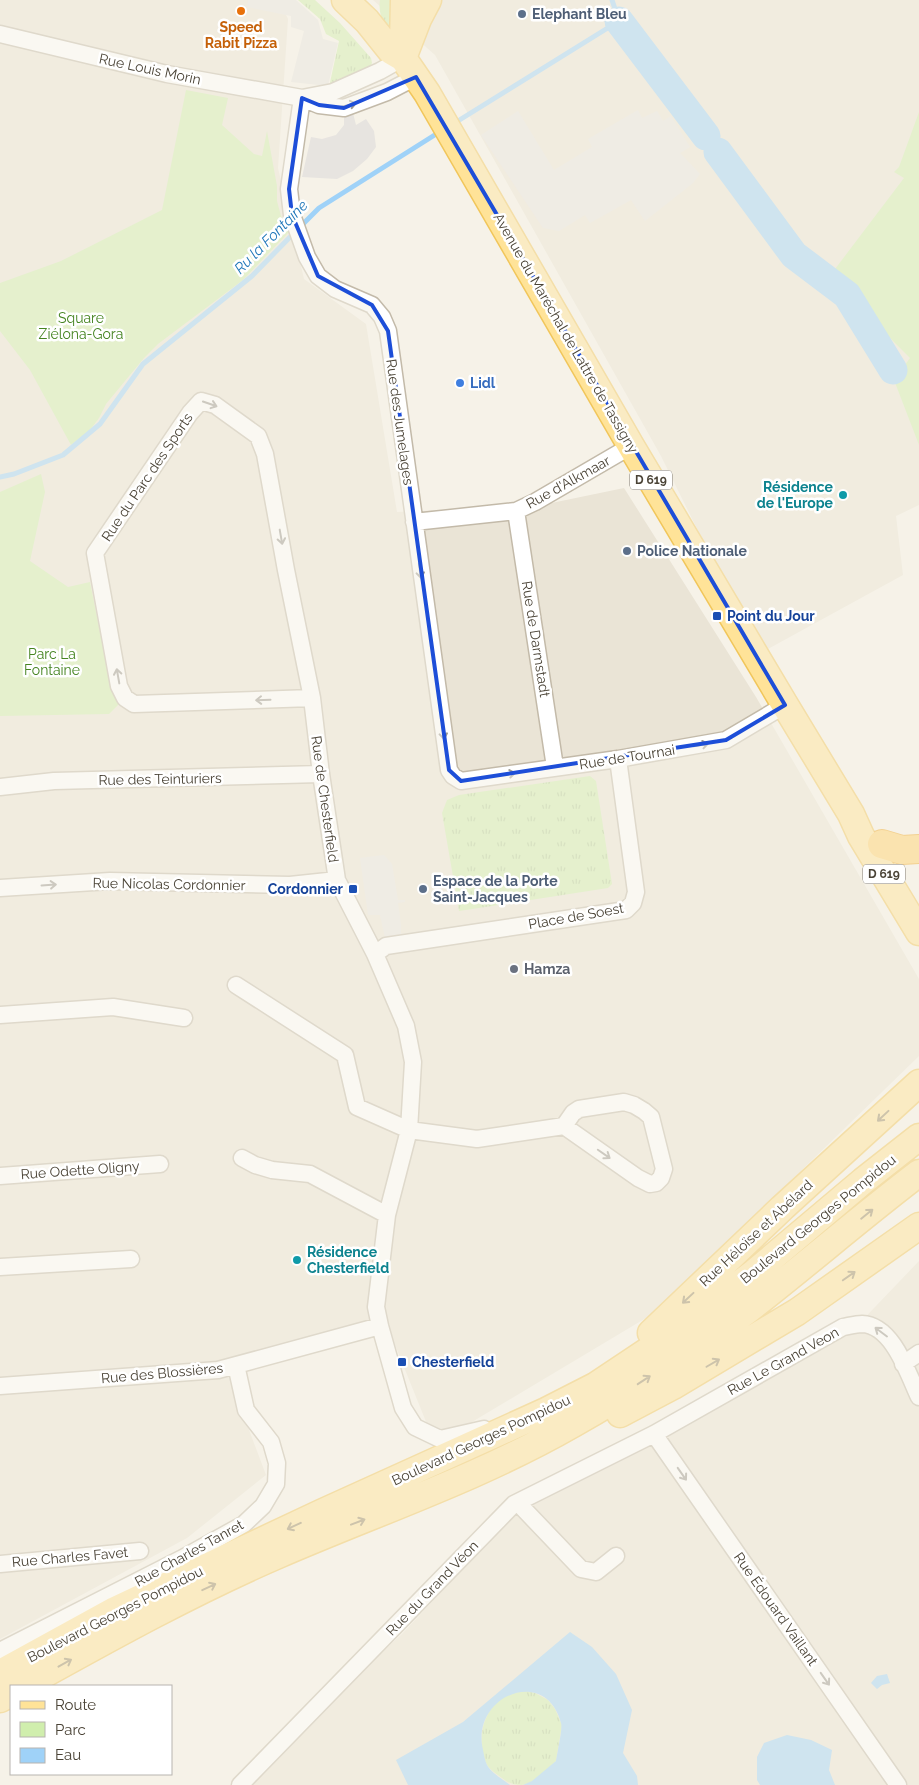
<svg xmlns="http://www.w3.org/2000/svg" width="919" height="1785" font-family="Raleway,sans-serif">
  <style>
    .residential { fill: #eae4d6 }
    .grass { fill: url(#grass-tufts) }
    .green { fill: #d0eead }
    .parking { fill: #e7e4e0 }
    .water { fill: #9fd2f8 }
    .lines { fill: none; stroke-linecap: round; stroke-linejoin: round }
    .stream { stroke: #9fd2f8; stroke-width: 5 }
    .river { stroke: #9fd2f8; stroke-width: 29 }
    .street-casing { stroke: #c3baa9; stroke-width: 19 }
    .primary-casing { stroke: #f1c65b; stroke-width: 29 }
    .highway-casing { stroke: #efa929; stroke-width: 30 }
    .street { stroke: #fff; stroke-width: 16 }
    .primary { stroke: #ffe398; stroke-width: 26 }
    .highway { stroke: #ffd06a; stroke-width: 28 }
    .oneway { stroke: #9b9890 }
    .oneway2 { stroke: #9b8b62 }
    .marked { fill: none; stroke: #1d4ed8; stroke-width: 4; stroke-linejoin: round }
    .food-dot { fill: #e8710a; stroke: #fff; stroke-width: 2 }
    .service-dot { fill: #5c6f8a; stroke: #fff; stroke-width: 2 }
    .shop-dot { fill: #3f7fe0; stroke: #fff; stroke-width: 2 }
    .culture-dot { fill: #0f9aa8; stroke: #fff; stroke-width: 2 }
    .transit-dot { fill: #1a4fb4; stroke: #fff; stroke-width: 2 }
    .worship-dot { fill: #6b7280; stroke: #fff; stroke-width: 2 }
    .labels { text-anchor: middle; stroke-width: 5; stroke-linejoin: round; paint-order: stroke }
    .shield { fill: #fff; stroke: #807b72; stroke-width: 1 }
    .shield-label { font-size: 12px; font-weight: bold; fill: #4a4336 }
    .service-label { font-size: 14px; font-weight: bold; fill: #4e5e75; stroke: #fff; text-anchor: start }
    .food-label { font-size: 14px; font-weight: bold; fill: #c56008; stroke: #fff }
    .street-label { font-size: 14px; fill: #4a4336; stroke: #fff }
    .park-label { font-size: 14px; fill: #458421; stroke: #fff }
    .shop-label { font-size: 14px; font-weight: bold; fill: #366cbe; stroke: #fff; text-anchor: start }
    .culture-label { font-size: 14px; font-weight: bold; fill: #0d838f; stroke: #fff; text-anchor: end }
    .transit-label { font-size: 14px; font-weight: bold; fill: #164399; stroke: #fff; text-anchor: start }
    .worship-label { font-size: 14px; font-weight: bold; fill: #5b616d; stroke: #fff; text-anchor: start }
    .water-label { font-size: 15px; font-style: italic; fill: #2178ba; stroke: #fff }
  </style>
  <defs>
    <pattern id="grass-tufts" width="24" height="20" patternUnits="userSpaceOnUse" patternTransform="scale(1.25)"><rect width="24" height="20" fill="#d0eead"/><path d="M3 7l-1-3M5 7V3M7 7l1-3M15 17l-1-3M17 17v-4M19 17l1-3" fill="none" stroke="#b4cd95"/></pattern>
  </defs>
  <rect width="100%" height="100%" fill="#f6f2e8"/>
  <!-- residential -->
  <path class="residential" d="M0 0H279L288 19 278 168 304 279 366 324 397 512 537 506 624 488 756 697 919 979V1056L656 1312 435 1444 389 1330 228 1374 266 1475 187 1538 0 1639Z
    M373 0H919V505L896 516 903 575 759 654 661 456 435 55Z
    M919 1261V1785H238L402 1634 519 1509 653 1443 773 1377 853 1330Z"/>
  <!-- grass -->
  <path class="grass" d="M298 0H315L340 23 371 58 372 63 370 67 329 87 339 41 326 34 320 19Z
    M380 0H393L397 47C389 32 377 18 380 0Z
    M590 776 596 781 612 884 608 888 459 911 442 813 447 800 459 795Z
    M526 1691 535 1693 548 1700 555 1709 562 1725 556 1761C547 1769 535 1783 522 1785 513 1785 508 1783 502 1778 497 1774 490 1770 487 1765 475 1740 483 1704 511 1694 515 1692 521 1692 526 1691Z"/>
  <!-- green -->
  <path class="green" d="M186 90 228 98 222 125 254 154 262 156 267 131 277 186V201L281 216 290 231 243 280 158 344 144 358 106 404 99 418 90 430 71 445 30 370 0 331V283L61 261 162 210Z
    M919 112V445L894 380 910 358 829 277 904 178 894 172 899 167Z
    M41 474 45 492 30 561 68 587 90 582 111 687 115 698 119 704 109 714 0 716V492Z"/>
  <!-- parking -->
  <path class="parking" d="M248 0H296L318 20 323 39 338 43 328 86 291 82 304 31 291 27V16L247 7Z
    M638 110 642 118 657 111 663 121 671 116 690 147 680 153 700 174 693 183 645 221 631 200 590 223 585 215 559 231 543 228 481 135 518 111 554 170 592 147 588 139Z
    M353 113 356 125 366 119 374 131 376 147 367 159 353 171 337 179 302 177 311 137 322 139 336 135 344 125V115Z
    M384 855 392 864 398 900H405V902L398 903 401 925V936L385 938 380 915H368L360 858Z"/>
  <!-- water -->
  <path class="water" d="M570 1632 592 1647 616 1674 632 1710 623 1753 637 1776 638 1785H523L532 1781 556 1761C557 1753 563 1728 561 1723 546 1665 470 1696 483 1750 484 1755 485 1761 487 1765 491 1773 504 1780 510 1785H408L396 1760 463 1722Z
    M887 1674 890 1683 882 1685 877 1689 871 1683 877 1676Z
    M787 1735 811 1740 832 1750 829 1770 835 1785H760L757 1780V1757L764 1743Z"/>
  <g class="lines">
    <!-- stream -->
    <path class="stream" d="M453 124 619 21 612 0
      M300 227 319 208 441 131
      M0 477 14 474 63 455 100 424 143 364 252 276 294 233"/>
    <!-- river -->
    <path class="river" d="M619 21 706 136
      M718 152 794 255 847 295 893 370"/>
    <!-- street casing -->
    <g class="street-casing">
      <path id="street" d="M0 34 167 74 302 98 319 105 344 108 387 92 416 77
        M302 98 289 189 292 215 307 257 318 276 335 289 372 305 382 317 388 331 449 770 453 776 461 781 618 759 726 740 785 705
        M302 98 333 92 380 71 403 58
        M516 511 555 767
        M414 522 516 511 535 502 631 446
        M312 698 134 704 125 698 119 686 95 553 190 413 201 401 215 405 258 436 265 454 286 570 312 698 321 774 337 880 375 954 406 1026 413 1062 409 1130 387 1215 376 1307 380 1326 403 1408 415 1427 440 1439 484 1429
        M0 787 54 781 321 774
        M0 888 110 881 290 885 337 880
        M375 954 386 946 626 910 633 903 636 892 618 759
        M236 985 345 1055 357 1107 409 1130 477 1139 564 1126 638 1178 650 1184 656 1183 661 1178 664 1169 651 1117 644 1111 634 1105 624 1102 579 1109 573 1113 564 1126
        M0 1015 113 1007 184 1018
        M242 1158 255 1165 272 1170 310 1174 387 1215
        M0 1176 160 1164
        M0 1267 131 1259
        M903 1364 919 1353
        M0 1386 218 1370 380 1326
        M654 1434 898 1785
        M518 1503 581 1569 596 1572 616 1556
        M0 1564 140 1551
        M0 1651 181 1559 244 1524 263 1506 276 1484 277 1463 271 1442 246 1410 236 1365
        M240 1785 514 1504 654 1434 843 1327C849 1326 856 1324 862 1324 893 1325 908 1374 919 1397"/>
    </g>
    <!-- primary casing -->
    <g class="primary-casing">
      <path id="primary" d="M345 0 367 21 391 51 403 58 427 93 631 446 785 705 851 814 861 836 919 932
        M403 45 404 0
        M403 58 418 19 428 0
        M651 1333 782 1208 919 1083
        M620 1414 673 1386 797 1312 919 1226
        M0 1673 115 1610 323 1512 546 1411 595 1386 685 1326 755 1272 863 1181 919 1137
        M23 1686C106 1640 190 1593 278 1555 377 1512 479 1478 573 1424 633 1390 692 1351 748 1310 806 1265 861 1217 919 1173
        M0 1699 11 1693"/>
    </g>
    <!-- highway casing -->
    <g class="highway-casing">
      <path id="highway" d="M882 844 902 850 919 849"/>
    </g>
    <!-- street -->
    <use href="#street" class="street"/>
    <!-- primary -->
    <use href="#primary" class="primary"/>
    <!-- highway -->
    <use href="#highway" class="highway"/>
  </g>
  <!-- one-way arrows -->
  <defs><path id="oneway-shaft" d="M-6 0H5M1.5-3L5.5 0L1.5 3" fill="none" stroke-width="1.6" stroke-linecap="round" stroke-linejoin="round" transform="scale(1.25)"/></defs>
  <g class="oneway">
    <use href="#oneway-shaft" transform="translate(349 105) rotate(-14)"/>
    <use href="#oneway-shaft" transform="translate(210 404) rotate(19)"/>
    <use href="#oneway-shaft" transform="translate(281 537) rotate(80)"/>
    <use href="#oneway-shaft" transform="translate(420 571) rotate(82)"/>
    <use href="#oneway-shaft" transform="translate(118 676) rotate(-100)"/>
    <use href="#oneway-shaft" transform="translate(263 700) rotate(178)"/>
    <use href="#oneway-shaft" transform="translate(443 732) rotate(82)"/>
    <use href="#oneway-shaft" transform="translate(701 745) rotate(-10)"/>
    <use href="#oneway-shaft" transform="translate(508 774) rotate(-8)"/>
    <use href="#oneway-shaft" transform="translate(49 885) rotate(-4)"/>
    <use href="#oneway-shaft" transform="translate(604 1154) rotate(35)"/>
    <use href="#oneway-shaft" transform="translate(881 1332) rotate(-143)"/>
    <use href="#oneway-shaft" transform="translate(682 1474) rotate(55)"/>
    <use href="#oneway-shaft" transform="translate(825 1679) rotate(55)"/>
  </g>
  <g class="oneway2">
    <use href="#oneway-shaft" transform="translate(883 1116) rotate(137)"/>
    <use href="#oneway-shaft" transform="translate(867 1214) rotate(-39)"/>
    <use href="#oneway-shaft" transform="translate(849 1276) rotate(-35)"/>
    <use href="#oneway-shaft" transform="translate(688 1298) rotate(137)"/>
    <use href="#oneway-shaft" transform="translate(713 1363) rotate(-30)"/>
    <use href="#oneway-shaft" transform="translate(644 1380) rotate(-33)"/>
    <use href="#oneway-shaft" transform="translate(358 1522) rotate(-21)"/>
    <use href="#oneway-shaft" transform="translate(294 1526) rotate(155)"/>
    <use href="#oneway-shaft" transform="translate(209 1587) rotate(-25)"/>
    <use href="#oneway-shaft" transform="translate(65 1663) rotate(-29)"/>
  </g>
  <!-- marked area -->
  <path d="M0 0H919V1785H0ZM416 77 785 705 726 740 461 781 449 770 388 331 372 305 318 276 292 215 289 189 302 98 319 105 344 108Z" fill="#f6f2e8" fill-opacity=".55" fill-rule="evenodd"/>
  <path class="marked" d="M416 77 785 705 726 740 461 781 449 770 388 331 372 305 318 276 292 215 289 189 302 98 319 105 344 108Z"/>
  <!-- markers -->
  <circle class="food-dot" cx="241" cy="11" r="5"/>
  <g class="service-dot">
    <circle cx="522" cy="14" r="5"/>
    <circle cx="627" cy="551" r="5"/>
    <circle cx="423" cy="889" r="5"/>
  </g>
  <circle class="shop-dot" cx="460" cy="383" r="5"/>
  <g class="culture-dot">
    <circle cx="843" cy="495" r="5"/>
    <circle cx="297" cy="1260" r="5"/>
  </g>
  <g class="transit-dot">
    <rect x="712" y="611" width="10" height="10" rx="2.5"/>
    <rect x="348" y="884" width="10" height="10" rx="2.5"/>
    <rect x="397" y="1357" width="10" height="10" rx="2.5"/>
  </g>
  <circle class="worship-dot" cx="514" cy="969" r="5"/>
  <g class="labels">
    <!-- shield labels -->
    <g class="shield">
      <rect x="630" y="470.5" width="42" height="19" rx="4"/>
      <rect x="863" y="864.5" width="42" height="19" rx="4"/>
    </g>
    <g class="shield-label">
      <text x="651" y="484">D 619</text>
      <text x="884" y="878">D 619</text>
    </g>
    <!-- service labels -->
    <g class="service-label">
      <text x="532" y="19">Elephant Bleu</text>
      <text x="637" y="556">Police Nationale</text>
      <text x="433" y="886">Espace de la Porte<tspan x="433" dy="16">Saint-Jacques</tspan></text>
    </g>
    <!-- food labels -->
    <g class="food-label">
      <text x="241" y="32">Speed<tspan x="241" dy="16">Rabit Pizza</tspan></text>
    </g>
    <!-- street labels -->
    <g class="street-label">
      <text transform="translate(150 69) rotate(12)" y="5">Rue Louis Morin</text>
      <text transform="translate(566 333) rotate(60)" y="5">Avenue du Maréchal de Lattre de Tassigny</text>
      <text transform="translate(400 422) rotate(82)" y="5">Rue des Jumelages</text>
      <text transform="translate(147 477) rotate(-56)" y="5">Rue du Parc des Sports</text>
      <text transform="translate(568 482) rotate(-29)" y="5">Rue d'Alkmaar</text>
      <text transform="translate(536 639) rotate(81)" y="5">Rue de Darmstadt</text>
      <text transform="translate(627 757) rotate(-9)" y="5">Rue de Tournai</text>
      <text transform="translate(160 779) rotate(-1)" y="5">Rue des Teinturiers</text>
      <text transform="translate(325 799) rotate(82)" y="5">Rue de Chesterfield</text>
      <text transform="translate(169 884) rotate(1)" y="5">Rue Nicolas Cordonnier</text>
      <text transform="translate(576 916) rotate(-10)" y="5">Place de Soest</text>
      <text transform="translate(80 1170) rotate(-4)" y="5">Rue Odette Oligny</text>
      <text transform="translate(818 1219) rotate(-39)" y="5">Boulevard Georges Pompidou</text>
      <text transform="translate(756 1233) rotate(-43)" y="5">Rue Héloïse et Abélard</text>
      <text transform="translate(783 1361) rotate(-29)" y="5">Rue Le Grand Veon</text>
      <text transform="translate(162 1373) rotate(-5)" y="5">Rue des Blossières</text>
      <text transform="translate(481 1440) rotate(-25)" y="5">Boulevard Georges Pompidou</text>
      <text transform="translate(189 1553) rotate(-29)" y="5">Rue Charles Tanret</text>
      <text transform="translate(70 1557) rotate(-5)" y="5">Rue Charles Favet</text>
      <text transform="translate(432 1588) rotate(-46)" y="5">Rue du Grand Véon</text>
      <text transform="translate(776 1609) rotate(55)" y="5">Rue Édouard Vaillant</text>
      <text transform="translate(115 1614) rotate(-27)" y="5">Boulevard Georges Pompidou</text>
    </g>
    <!-- park labels -->
    <g class="park-label">
      <text x="81" y="323">Square<tspan x="81" dy="16">Ziélona-Gora</tspan></text>
      <text x="52" y="659">Parc La<tspan x="52" dy="16">Fontaine</tspan></text>
    </g>
    <!-- shop labels -->
    <g class="shop-label">
      <text x="470" y="388">Lidl</text>
    </g>
    <!-- culture labels -->
    <g class="culture-label">
      <text x="833" y="492">Résidence<tspan x="833" dy="16">de l'Europe</tspan></text>
      <text x="307" y="1257" text-anchor="start">Résidence<tspan x="307" dy="16">Chesterfield</tspan></text>
    </g>
    <!-- transit labels -->
    <g class="transit-label">
      <text x="727" y="621">Point du Jour</text>
      <text x="343" y="894" text-anchor="end">Cordonnier</text>
      <text x="412" y="1367">Chesterfield</text>
    </g>
    <!-- worship labels -->
    <g class="worship-label">
      <text x="524" y="974">Hamza</text>
    </g>
    <!-- water labels -->
    <g class="water-label">
      <text transform="translate(271 237) rotate(-45)" y="5">Ru la Fontaine</text>
    </g>
  </g>
  <!-- legend -->
  <rect x="10" y="1685" width="162" height="90" fill="#ffffff" stroke="#b7b4af"/>
  <rect x="20" y="1701" width="25" height="8" fill="#ffe398" stroke="#b7b4af"/>
  <text x="55" y="1710" font-size="15" fill="#4a4336">Route</text>
  <rect x="20" y="1722" width="25" height="15" fill="#d0eead" stroke="#b7b4af"/>
  <text x="55" y="1735" font-size="15" fill="#4a4336">Parc</text>
  <rect x="20" y="1748" width="25" height="15" fill="#9fd2f8" stroke="#b7b4af"/>
  <text x="55" y="1760" font-size="15" fill="#4a4336">Eau</text>
</svg>
